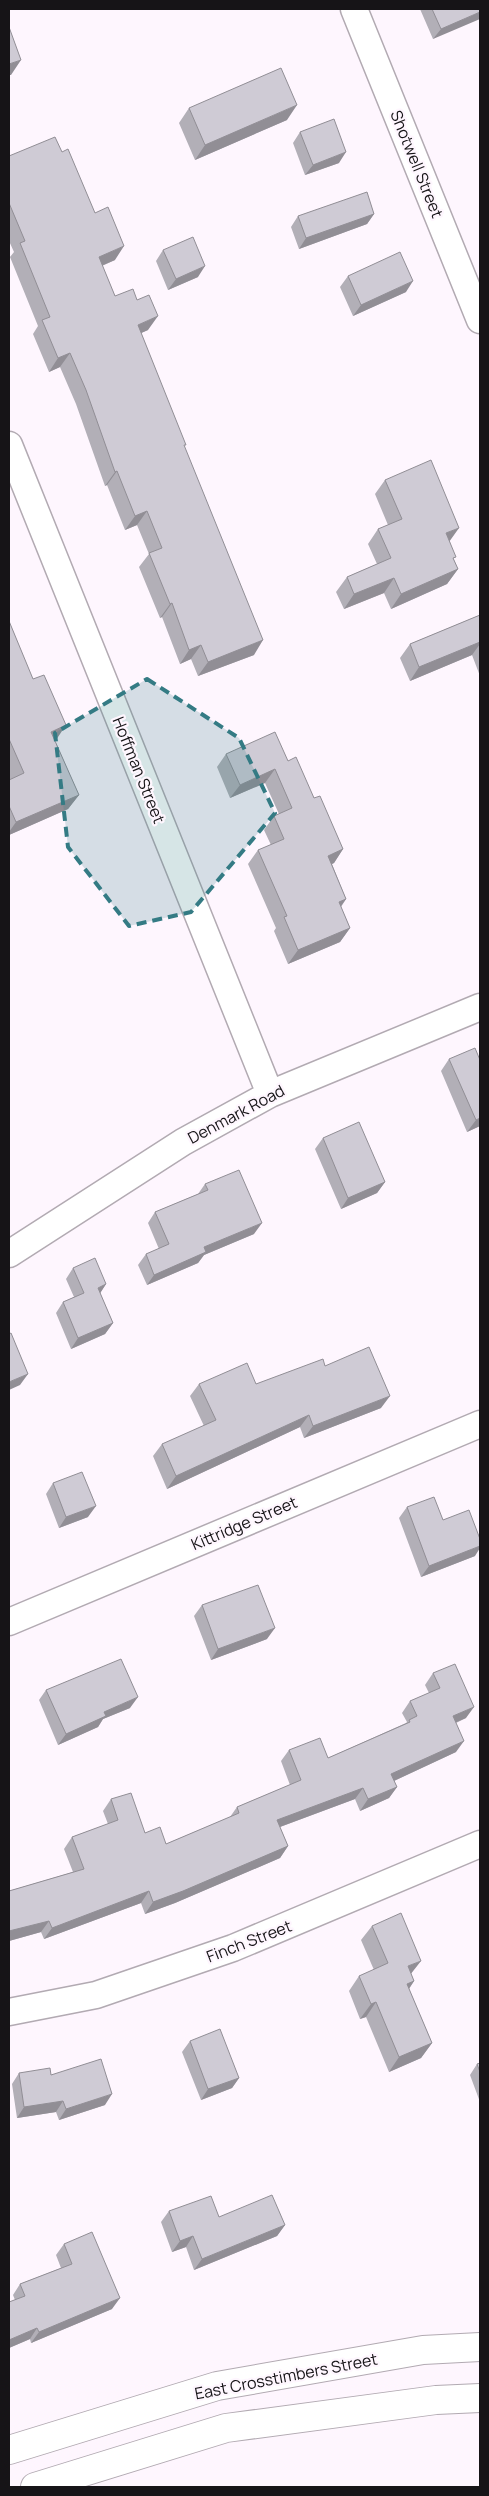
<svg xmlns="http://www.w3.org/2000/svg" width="489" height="2496" font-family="Manrope,sans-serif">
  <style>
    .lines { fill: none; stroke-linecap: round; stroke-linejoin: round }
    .minor-casing { stroke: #b2aab2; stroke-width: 29 }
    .secondary-casing { stroke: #b2aab2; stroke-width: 30 }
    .minor { stroke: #fff; stroke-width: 26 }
    .secondary { stroke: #fff; stroke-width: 28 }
    .wall { fill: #b2afb7 }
    .shaded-wall { fill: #918e95 }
    .building { fill: #cfcbd5; stroke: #918e95 }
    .marked { fill: #347b84; fill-opacity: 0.2; stroke: #347b84; stroke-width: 4; stroke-dasharray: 10 6; stroke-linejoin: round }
    .labels { text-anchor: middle; stroke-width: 4.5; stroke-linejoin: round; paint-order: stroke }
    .street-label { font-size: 16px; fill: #161417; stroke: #fef6fe }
  </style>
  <rect width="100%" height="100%" fill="#fef6fe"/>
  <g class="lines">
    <!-- minor casing -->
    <g class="minor-casing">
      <path id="minor" d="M354 9 480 320
        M9 445 270 1094
        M9 1254 183 1142 270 1094 480 1007
        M9 1622 480 1424
        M9 2012 96 1995 233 1948 480 1844"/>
    </g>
    <!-- secondary casing -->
    <g class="secondary-casing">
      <path id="secondary" d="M9 2450 217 2386 423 2350 480 2347
        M35 2487 226 2428 436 2400 480 2398"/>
    </g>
    <!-- minor -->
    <use href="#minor" class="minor"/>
    <!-- secondary -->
    <use href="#secondary" class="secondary"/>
  </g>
  <!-- wall -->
  <path class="wall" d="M420 9H480L433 39Z
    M189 108 287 120 195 160 179 123Z
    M300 132 339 163 305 175 293 143Z
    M62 152 115 260 102 266 115 296 148 330 141 333 184 447 254 655 198 676 191 659 180 664 162 617 160 618 139 567 149 554 137 525 125 530 107 485 105 486 76 404 60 367 49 372 33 334 38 326 10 257 14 252 9 241V156Z
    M374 214 367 224 299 249 291 227 298 216Z
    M163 250 198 277 168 290 156 261Z
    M348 276 406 292 353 316 340 287Z
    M385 480 450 542 454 560 458 569 447 584 391 609 384 593 344 609 336 592 347 577 377 564 368 544 378 529 388 525 375 494Z
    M480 615V676L472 655 410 681 400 658 410 644Z
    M9 621 56 740 55 741 79 795 68 809 9 835Z
    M226 754 288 761 314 798 343 849 334 863 332 864 346 899 341 907 350 928 340 942 288 964 274 931 276 928 248 864 258 850 271 845 264 830 274 816 279 814 265 783 230 798 217 767Z
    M449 1059 480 1126 467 1132 441 1071Z
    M323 1138 385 1182 377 1193 341 1209 315 1149Z
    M205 1184 254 1234 204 1255 198 1263 147 1285 138 1265 146 1254 159 1249 148 1223 155 1212 198 1194Z
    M73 1268 106 1284 100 1293 113 1323 105 1334 71 1349 56 1313 63 1302 74 1297 66 1279Z
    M325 1366 381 1408 304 1438 300 1427 167 1489 153 1456 162 1444 204 1426 190 1396 199 1384H256Z
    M53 1483 88 1517 59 1528 46 1494Z
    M407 1507 443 1520 475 1556 421 1577 399 1518Z
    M202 1605 267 1639 211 1660 194 1616Z
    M433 1673 466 1718 456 1723V1752L394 1781 397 1787 389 1798 360 1811 355 1799 280 1827 288 1846 280 1858 175 1903 145 1914 141 1903 44 1939 41 1932 9 1941V1891L73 1872 64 1849 72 1837 108 1824 103 1811 111 1799 145 1833 166 1844 230 1817 237 1807 290 1785 281 1761 289 1750 328 1758 406 1723 407 1722 402 1713 410 1701 429 1693 425 1685Z
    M46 1690 130 1708 103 1719 98 1727 58 1745 39 1700Z
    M372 1926 411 1974 414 1981 409 1989 432 2043 421 2058 389 2072 366 2017 360 2019 349 1991 359 1976 374 1970 361 1940Z
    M190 2041 239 2078 232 2088 201 2100 182 2052Z
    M480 2063V2102L470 2075 477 2064Z
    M19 2073 51 2075 105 2105 59 2120 56 2112 17 2118 12 2084Z
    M169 2211 219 2217 285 2225 277 2236 194 2270 186 2247 172 2252 161 2222Z
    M64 2244 112 2309 31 2343 30 2339 9 2348V2302L15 2300 13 2295 20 2284 61 2268 56 2255Z"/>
  <!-- shaded-wall -->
  <path class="shaded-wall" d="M480 12V19L433 39 441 29Z
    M21 60 11 75H9V64Z
    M297 105 287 120 195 160 205 145Z
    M346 152 339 163 305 175 313 165Z
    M374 214 367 224 299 249 306 238Z
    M124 246 115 260 89 271 99 257Z
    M205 266 198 277 168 290 176 279Z
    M413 281 406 292 353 316 361 305Z
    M158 316 148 330 128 339 138 325Z
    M70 353 60 367 49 372 58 358Z
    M117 471 107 485 105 486 115 472Z
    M147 511 137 525 125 530 135 516Z
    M459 528 449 542 446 533Z
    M458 569 447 584 391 609 401 594Z
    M394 578 384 593 344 609 354 594Z
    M172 603 162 617 160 618 170 604Z
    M263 640 254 655 198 676 208 662Z
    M480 642V644L472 655 410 681 419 667Z
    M201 645 191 659 180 664 189 650Z
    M66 725 56 740 40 747 51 732Z
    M275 769 265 783 230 798 240 785Z
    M79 795 68 809 9 835V832L16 822Z
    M343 849 334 863 319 870 328 856Z
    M346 899 336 913 339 902Z
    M350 928 340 942 288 964 298 950Z
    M480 1118V1126L467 1132 476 1120Z
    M385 1182 377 1193 341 1209 348 1198Z
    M262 1223 254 1234 204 1255 198 1263 147 1285 154 1275 204 1247Z
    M106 1284 99 1295 98 1288Z
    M113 1323 105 1334 71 1349 78 1338Z
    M28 1374 20 1385 9 1390V1382Z
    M390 1396 381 1408 304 1438 313 1426Z
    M309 1415 300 1427 167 1489 176 1476Z
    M96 1506 88 1517 59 1528 66 1517Z
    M480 1546V1548L475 1556 421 1577 429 1566Z
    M275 1628 267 1639 211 1660 218 1649Z
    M138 1697 130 1708 103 1719 98 1727 58 1745 66 1734 104 1712Z
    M474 1707 466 1718 445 1727 453 1716Z
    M464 1741 456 1752 383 1786 391 1774Z
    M397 1787 389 1798 360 1811 368 1799Z
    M363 1788 355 1799 269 1831 277 1820Z
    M288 1846 280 1858 175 1903 145 1914 153 1902Z
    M149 1891 141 1903 44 1939 52 1928Z
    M49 1921 41 1932 9 1941V1931Z
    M421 1961 410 1975 408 1966Z
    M414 1981 404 1996 407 1984Z
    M376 2002 366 2017 360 2019 371 2004Z
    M432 2043 421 2058 389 2072 399 2057Z
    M239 2078 232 2088 201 2100 208 2089Z
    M112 2094 105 2105 59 2120 66 2109Z
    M63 2101 56 2112 17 2118 24 2107Z
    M285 2225 277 2236 194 2270 202 2259Z
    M193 2236 186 2247 172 2252 180 2241Z
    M120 2298 112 2309 31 2343 39 2332Z
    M37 2328 30 2339 9 2348V2340Z"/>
  <!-- building -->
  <path class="building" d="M432 9H480V12L441 29Z
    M9 27 21 60 9 64Z
    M281 68 297 105 205 145 189 108Z
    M334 119 346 152 313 165 300 132Z
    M55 137 62 152 68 149 95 213 108 207 124 246 99 257 115 296 133 289 137 300 149 295 158 316 138 325 186 445H184L263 640 208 662 201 645 189 650 172 603 170 604 149 553 162 548 147 511 135 516 117 471 115 472 86 390 70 353 58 358 42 320 50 317 20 243 25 241 9 203V156Z
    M367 192 374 214 306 238 298 216Z
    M193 237 205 266 176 279 163 250Z
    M400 252 413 281 361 305 348 276Z
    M431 460 459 528 446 533 456 557 453 558 458 569 401 594 394 578 354 594 347 577 391 558 378 529 402 519 385 480Z
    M480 615V642L419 667 410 644Z
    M9 621 33 679 44 675 66 725 51 732 79 795 16 822 9 806V780L24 773 9 739Z
    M275 732 288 761 296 757 314 798 320 796 343 849 328 856 346 899 339 902 350 928 298 950 284 917 287 916 258 850 284 839 274 816 292 808 275 769 240 785 226 754Z
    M475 1048 480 1060V1118L476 1120 449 1059Z
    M359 1122 385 1182 348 1198 323 1138Z
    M239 1170 262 1223 204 1247 206 1252 154 1275 146 1254 169 1244 155 1212 208 1190 205 1184Z
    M95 1258 106 1284 98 1288 113 1323 78 1338 63 1302 84 1293 73 1268Z
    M11 1333 28 1374 9 1382V1334Z
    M369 1347 390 1396 313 1426 309 1415 176 1476 162 1444 216 1420 199 1384 247 1363 256 1384 323 1359 325 1366Z
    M82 1472 96 1506 66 1517 53 1483Z
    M434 1497 443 1520 469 1510 480 1539V1546L429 1566 407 1507Z
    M258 1585 275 1628 218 1649 202 1605Z
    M121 1659 138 1697 104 1712 106 1716 66 1734 46 1690Z
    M455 1664 474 1707 453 1716 464 1741 391 1774 397 1787 368 1799 363 1788 277 1820 288 1846 183 1891 153 1902 149 1891 52 1928 49 1921 9 1931V1891L84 1869 72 1837 118 1820 111 1799 131 1793 145 1833 160 1827 166 1844 239 1813 237 1807 301 1780 289 1750 320 1738 328 1758 410 1722 409 1720 417 1716 410 1701 440 1688 433 1673Z
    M401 1913 421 1961 408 1966 414 1981 407 1984 432 2043 399 2057 376 2002 371 2004 359 1976 388 1963 372 1926Z
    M220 2029 239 2078 208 2089 190 2041Z
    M101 2059 112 2094 66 2109 63 2101 24 2107 19 2073 50 2068 51 2075Z
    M480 2063V2072L477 2064Z
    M272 2195 285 2225 202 2259 193 2236 180 2241 169 2211 211 2196 219 2217Z
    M92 2232 120 2298 39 2332 37 2328 9 2340V2302L25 2296 20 2284 72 2264 64 2244Z"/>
  <!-- marked area -->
  <path class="marked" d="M147 679 239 738 275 813 191 912 129 926 68 847 55 733Z"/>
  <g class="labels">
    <!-- street labels -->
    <g class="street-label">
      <text transform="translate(417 164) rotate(68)" y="6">Shotwell Street</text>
      <text transform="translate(139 770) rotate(68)" y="6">Hoffman Street</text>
      <text transform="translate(236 1114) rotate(-28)" y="6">Denmark Road</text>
      <text transform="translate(244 1523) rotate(-23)" y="6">Kittridge Street</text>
      <text transform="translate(249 1941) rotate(-21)" y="6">Finch Street</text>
      <text transform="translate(286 2376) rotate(-11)" y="6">East Crosstimbers Street</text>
    </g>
  </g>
  <!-- border -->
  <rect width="489" height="2496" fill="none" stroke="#161417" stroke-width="20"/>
</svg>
